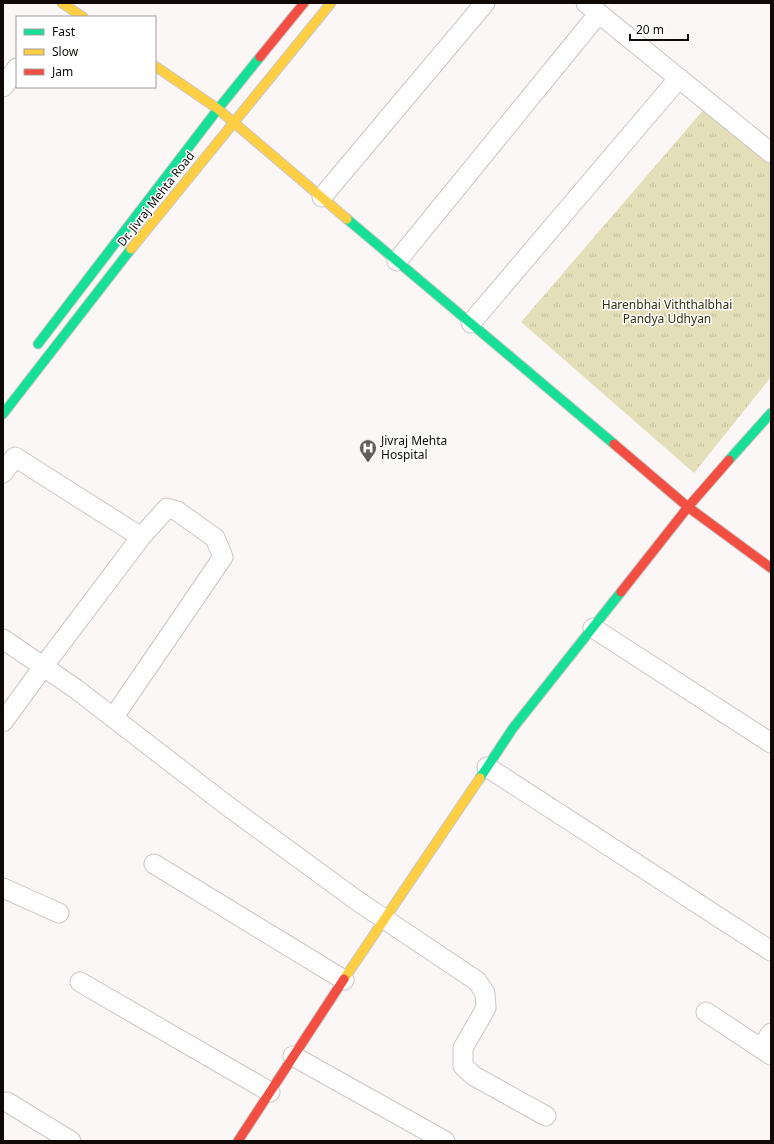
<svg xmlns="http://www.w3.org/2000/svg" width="774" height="1144" font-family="'Noto Sans',sans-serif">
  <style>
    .park { fill: url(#park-tufts) }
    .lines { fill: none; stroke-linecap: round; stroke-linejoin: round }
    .street-casing { stroke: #cbc6c4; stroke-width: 21 }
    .fast-casing { stroke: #cbc6c4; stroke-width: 11 }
    .slow-casing { stroke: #cbc6c4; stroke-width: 11 }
    .jam-casing { stroke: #cbc6c4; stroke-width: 11 }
    .street { stroke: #fefefe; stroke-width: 19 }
    .fast { stroke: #16e098; stroke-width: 9 }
    .slow { stroke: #ffcf43; stroke-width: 9 }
    .jam { stroke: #f24e42; stroke-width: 9 }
    .labels { text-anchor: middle; stroke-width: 3; stroke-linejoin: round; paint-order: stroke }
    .street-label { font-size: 12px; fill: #0f0a08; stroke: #fff }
    .park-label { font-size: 12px; fill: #33300b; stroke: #fff }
    .poi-label { font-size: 12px; fill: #0f0a08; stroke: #fff; text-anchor: start }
  </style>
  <defs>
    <pattern id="park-tufts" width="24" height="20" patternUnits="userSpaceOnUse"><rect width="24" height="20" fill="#e4dfb8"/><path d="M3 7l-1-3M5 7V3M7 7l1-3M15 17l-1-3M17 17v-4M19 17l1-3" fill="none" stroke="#c2be9d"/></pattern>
  </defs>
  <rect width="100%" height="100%" fill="#fbf7f6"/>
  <!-- park -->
  <path class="park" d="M705 108 771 162V377L694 473 521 322Z"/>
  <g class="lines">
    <!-- street casing -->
    <g class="street-casing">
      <path id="street" d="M586 3 771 153
        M3 87 17 68
        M322 197 485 3
        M397 261 599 13
        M471 323 679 78
        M3 473 15 457 141 537
        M593 628 771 743
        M3 639 76 689 225 804 359 902 477 981 485 993 486 1008 463 1048V1066L474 1076 546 1116
        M3 722 43 667 141 537 167 508 177 511 215 538 223 557 113 718
        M487 767 771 951
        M154 864 344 980
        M3 888 59 913
        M80 982 270 1092
        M706 1012 771 1055
        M761 1048 771 1033
        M293 1056 445 1141
        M7 1102 71 1141"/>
    </g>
    <!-- fast casing -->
    <g class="fast-casing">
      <path id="fast" d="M347 219 614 444
        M38 344 218 109 260 57
        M3 414 131 249
        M729 460 771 413
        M480 778 513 728 621 592"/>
    </g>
    <!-- slow casing -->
    <g class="slow-casing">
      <path id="slow" d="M62 3 83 17
        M155 66 218 109 347 219
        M131 249 331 3
        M344 979 480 778"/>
    </g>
    <!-- jam casing -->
    <g class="jam-casing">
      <path id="jam" d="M260 57 304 3
        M614 444 688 507 771 568
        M621 592 688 507 729 460
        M238 1141 344 979"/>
    </g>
    <!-- street -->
    <use href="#street" class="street"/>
    <!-- fast -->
    <use href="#fast" class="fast"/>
    <!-- slow -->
    <use href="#slow" class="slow"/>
    <!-- jam -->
    <use href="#jam" class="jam"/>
  </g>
  <!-- icons -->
  <defs>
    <g id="hospital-pin" transform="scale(0.9)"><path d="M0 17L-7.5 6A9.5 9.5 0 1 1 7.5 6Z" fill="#625d5b" stroke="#fff"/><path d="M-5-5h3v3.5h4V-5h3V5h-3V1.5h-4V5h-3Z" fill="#fff"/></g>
  </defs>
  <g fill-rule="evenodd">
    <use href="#hospital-pin" x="368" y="448"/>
  </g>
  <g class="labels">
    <!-- street labels -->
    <g class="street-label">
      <text transform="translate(156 199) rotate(-52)" y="4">Dr. Jivraj Mehta Road</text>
    </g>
    <!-- park labels -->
    <g class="park-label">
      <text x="667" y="309">Harenbhai Viththalbhai<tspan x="667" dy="14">Pandya Udhyan</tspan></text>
    </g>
    <!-- poi labels -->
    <g class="poi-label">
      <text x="381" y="445">Jivraj Mehta<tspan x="381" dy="14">Hospital</tspan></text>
    </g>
  </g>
  <!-- border -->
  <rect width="774" height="1144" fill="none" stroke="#0f0a08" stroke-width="8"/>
  <!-- legend -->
  <rect x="16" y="16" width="140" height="72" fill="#ffffff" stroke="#9f9d9c"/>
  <rect x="24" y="29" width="20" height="6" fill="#16e098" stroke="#9f9d9c"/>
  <text x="52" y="36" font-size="12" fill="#0f0a08">Fast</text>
  <rect x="24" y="49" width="20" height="6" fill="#ffcf43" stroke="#9f9d9c"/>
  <text x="52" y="56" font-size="12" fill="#0f0a08">Slow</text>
  <rect x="24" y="69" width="20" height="6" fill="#f24e42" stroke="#9f9d9c"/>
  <text x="52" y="76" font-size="12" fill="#0f0a08">Jam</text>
  <!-- scale -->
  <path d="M630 34v6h58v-6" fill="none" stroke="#0f0a08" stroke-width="2"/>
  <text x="636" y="34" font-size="12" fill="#0f0a08" stroke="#ffffff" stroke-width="3" paint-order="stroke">20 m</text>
</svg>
